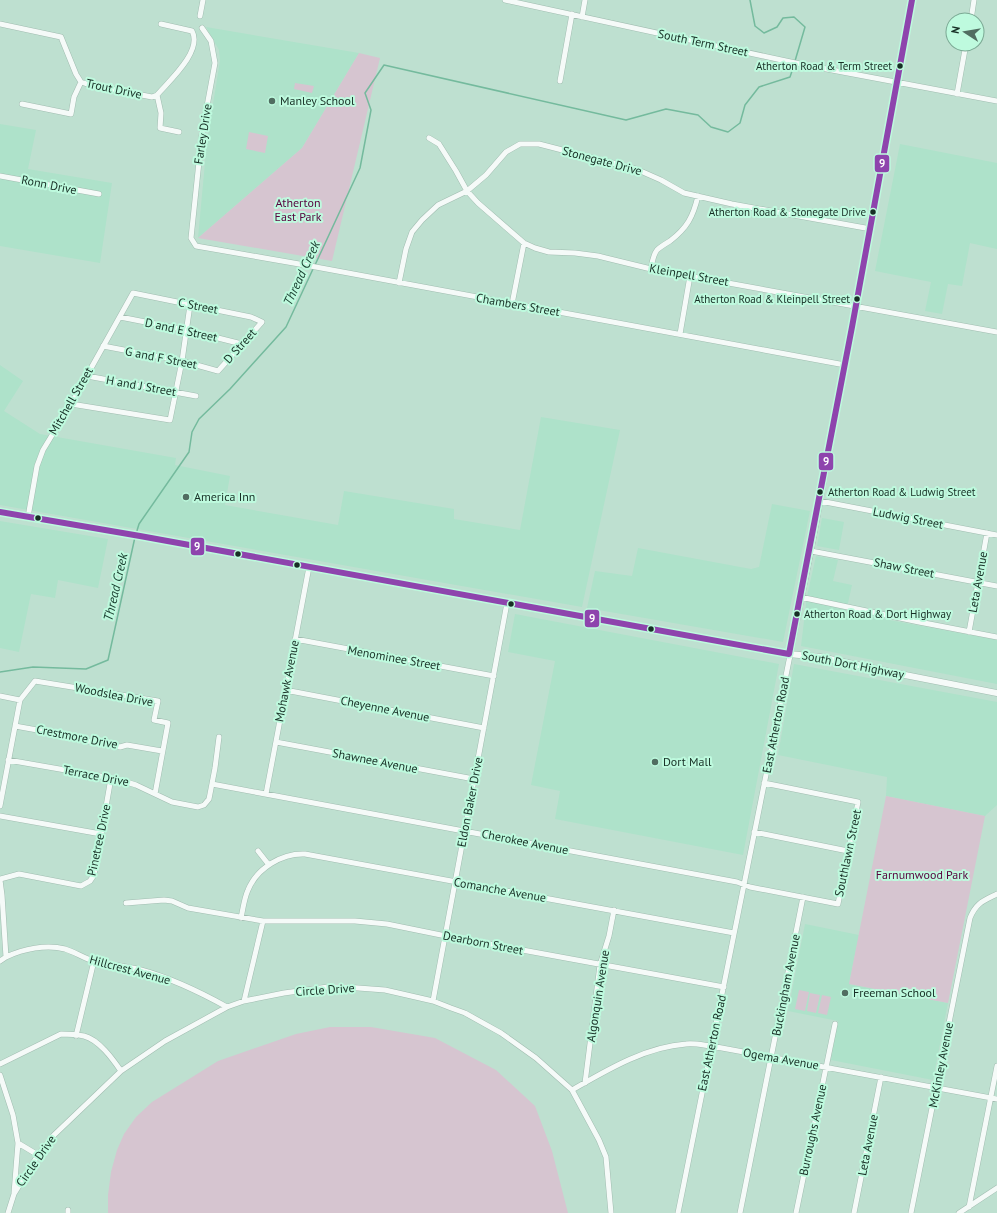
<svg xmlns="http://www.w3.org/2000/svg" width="997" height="1213" font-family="'PT Sans',sans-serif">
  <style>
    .built { fill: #aee2ca }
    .green { fill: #d6c5d0 }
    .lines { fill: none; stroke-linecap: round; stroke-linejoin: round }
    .stream { stroke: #74ba9d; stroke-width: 1.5 }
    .minor-casing { stroke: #a1bcb0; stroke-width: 6 }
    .major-casing { stroke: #a1bcb0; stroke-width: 7 }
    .minor { stroke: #f5faf8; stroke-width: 5 }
    .major { stroke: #f5faf8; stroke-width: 6 }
    .bus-1-casing { stroke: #befade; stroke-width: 9 }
    .bus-1 { stroke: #8e44ad; stroke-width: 6 }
    .bus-dot { fill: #172f25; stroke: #befade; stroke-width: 1.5 }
    .poi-dot { fill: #516d61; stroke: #befade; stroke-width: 1.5 }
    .labels { text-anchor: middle; stroke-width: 4; stroke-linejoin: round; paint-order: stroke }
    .bus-label { font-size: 11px; fill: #172f25; stroke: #befade; text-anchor: end }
    .street-label { font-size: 12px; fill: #172f25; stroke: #befade }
    .poi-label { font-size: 12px; fill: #172f25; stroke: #befade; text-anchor: start }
    .park-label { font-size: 12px; fill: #57033e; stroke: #befade }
    .water-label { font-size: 13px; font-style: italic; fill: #1c4132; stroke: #befade }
    .line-badge { stroke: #befade; stroke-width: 1.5 }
    .badge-label { font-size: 11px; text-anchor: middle; font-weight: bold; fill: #fff }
  </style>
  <rect width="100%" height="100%" fill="#bee0d0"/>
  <!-- built -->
  <path class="built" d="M206 27 359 53 302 148 198 238 207 141 220 61 219 50Z
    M0 124 36 130 28 169 112 183 100 263 0 246Z
    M900 144 997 163V249L970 243 962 286 948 284 942 314 925 311 931 282 875 271Z
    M0 365 23 381 4 411 40 434 176 458 175 465 230 476 225 505 338 525 344 491 454 509V519L520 530 541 417 620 430 582 607 0 505Z
    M772 504 810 511 783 642 587 608 595 571 632 576 638 548 751 569 759 567Z
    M822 518 844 522 839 550 817 546Z
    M0 521 108 539 98 588 58 580 55 598 31 594 19 652 0 648Z
    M816 556 838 560 833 581 852 585 846 612 997 640V684L801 646 807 596Z
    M515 614 779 664 743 855 555 819 560 791 531 785 555 661 508 652Z
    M794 664 997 702V805L985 816 886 796 887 777 778 755Z
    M805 924 859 935 849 984 948 1003 933 1080 831 1060 838 1021 788 1011Z"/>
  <!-- green -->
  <path class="green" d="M359 53 380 58 332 261 198 238 302 148Z
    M295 83 314 86 312 93 294 89Z
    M249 132 268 136 265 153 246 149Z
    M886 796 985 816 948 1003 849 984Z
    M799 990 809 992 805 1011 795 1009Z
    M810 993 820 995 816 1013 807 1011Z
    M822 995 831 997 827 1015 818 1013Z
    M330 1027H371L435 1038 496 1070 535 1106 552 1151 568 1213H108V1195L111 1172 117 1150 124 1134 136 1117 152 1102 218 1061 296 1034Z"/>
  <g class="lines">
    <!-- stream -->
    <path class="stream" d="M750 0 755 26 764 33 777 27 783 18 794 17 805 27 795 61
      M315 265 360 168 371 110 365 93 384 65 626 120 666 109 698 115 711 127 728 132 740 123 745 105 759 87 790 77 794 65
      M136 534 139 524 189 452 192 432 199 419 230 389 286 327 313 269
      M0 672 33 667 86 669 108 660 135 537"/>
    <!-- minor casing -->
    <g class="minor-casing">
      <path id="minor" d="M505 0 800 64 997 101
        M200 16 203 0
        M582 17 585 0
        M971 20 974 0
        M0 24 61 37 76 74 81 82 90 85 152 97 157 95C169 81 203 51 192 31L161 24
        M202 28 211 41 215 63 202 133 191 238 196 246 305 265 845 365
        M560 81 572 14
        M957 94 966 44
        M157 95 161 113 160 128 179 132
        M22 104 71 114 74 97 81 82
        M429 138 439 144 456 171 467 191 478 203 524 243 535 248 549 252 575 253 598 256 651 269 997 332
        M0 176 99 194
        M651 269C652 263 653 255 657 250 660 247 665 244 670 241 687 228 693 217 698 196
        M399 283 406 249 412 232 422 220 438 205 467 191 486 175 506 152 520 144H539L636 169 661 180 684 193 732 204 871 229
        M512 304 524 243
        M120 317 186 330 242 344
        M680 334 690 276
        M87 376 196 396
        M71 404 170 420 182 361 190 305
        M820 501 997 535
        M28 517 37 466 43 450 71 404 133 293 251 317 262 322 218 371 182 361 103 346
        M811 551 997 586
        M800 597 919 622 997 637
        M969 632 987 533
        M295 639 494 676
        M285 690 484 728
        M0 696 20 700
        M15 726 65 735 69 738 88 741 120 747 127 745 162 751
        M276 742 474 779
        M8 760 117 779 136 785 172 802 198 807 204 805 209 799 215 768 219 737
        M212 784 737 882 750 887 838 904 858 802 764 783
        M266 794 309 567
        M0 806 20 700 35 681 158 701 154 720 168 723 155 794
        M0 816 101 834
        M754 832 848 851
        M258 851 269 865
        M0 879 19 874 81 886 90 881 94 875 111 778
        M0 880 2 895 6 957 0 961
        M126 903 164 900 172 901 188 908 263 921H355L387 924 446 936 724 987
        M241 918C243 909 244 899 248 890 257 868 282 853 305 854L734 933
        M6 957C23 949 46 944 65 949 75 952 85 959 96 962 111 965 126 966 141 970 171 978 200 992 227 1007
        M244 1001 263 921
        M433 1001 507 603
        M76 1036 94 961
        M0 1064 61 1034C66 1034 79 1035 84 1036 99 1040 112 1058 121 1071
        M0 1075 13 1115 18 1143 14 1193
        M585 1083 600 965 609 936 614 910
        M572 1090C607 1070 645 1047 686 1044 694 1043 703 1045 711 1046L997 1099
        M18 1143 38 1155
        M969 1207 997 1066
        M8 1213 14 1194 38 1155 53 1136 121 1071 165 1041 227 1007 244 1001 284 993 328 987H345L385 990 433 1001 451 1008 465 1013 501 1033 536 1058 572 1090 599 1140 606 1157 611 1213
        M68 1213V1210
        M678 1213 811 551C844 367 879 184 912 0
        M740 1213 803 897
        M796 1213 835 1024
        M854 1213 881 1077
        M911 1213 970 918C976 903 983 901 997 894
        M959 1213 997 1188"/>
    </g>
    <!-- major casing -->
    <g class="major-casing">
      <path id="major" d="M0 512C62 523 125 532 187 545L789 654 820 657 905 675 997 693"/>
    </g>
    <!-- minor -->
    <use href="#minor" class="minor"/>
    <!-- major -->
    <use href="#major" class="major"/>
    <!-- bus-1 casing -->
    <g class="bus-1-casing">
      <path id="bus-1" d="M0 512 140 536 789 654
        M789 654 852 327 912 0"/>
    </g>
    <!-- bus-1 -->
    <use href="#bus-1" class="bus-1"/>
  </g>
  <!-- markers -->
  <g class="bus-dot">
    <circle cx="900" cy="66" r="3.5"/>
    <circle cx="873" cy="212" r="3.5"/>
    <circle cx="857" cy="299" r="3.5"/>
    <circle cx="820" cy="492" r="3.5"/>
    <circle cx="38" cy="518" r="3.5"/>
    <circle cx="238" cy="554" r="3.5"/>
    <circle cx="297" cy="565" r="3.5"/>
    <circle cx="511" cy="604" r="3.5"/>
    <circle cx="797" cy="614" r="3.5"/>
    <circle cx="651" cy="629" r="3.5"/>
  </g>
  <g class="poi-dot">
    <circle cx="272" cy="101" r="4"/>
    <circle cx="186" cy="497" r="4"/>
    <circle cx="655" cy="762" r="4"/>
    <circle cx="845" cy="993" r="4"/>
  </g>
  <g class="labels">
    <!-- bus labels -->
    <g class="bus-label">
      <text x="892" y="70">Atherton Road &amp; Term Street</text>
      <text x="866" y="216">Atherton Road &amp; Stonegate Drive</text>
      <text x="850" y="303">Atherton Road &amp; Kleinpell Street</text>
      <text x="828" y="496" text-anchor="start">Atherton Road &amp; Ludwig Street</text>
      <text x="804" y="618" text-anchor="start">Atherton Road &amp; Dort Highway</text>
    </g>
    <!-- street labels -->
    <g class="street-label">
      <text transform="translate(703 43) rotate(12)" y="4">South Term Street</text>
      <text transform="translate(114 89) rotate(12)" y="4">Trout Drive</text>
      <text transform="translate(203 134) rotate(-81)" y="4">Farley Drive</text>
      <text transform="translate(602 161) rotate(15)" y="4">Stonegate Drive</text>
      <text transform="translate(49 185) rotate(11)" y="4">Ronn Drive</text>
      <text transform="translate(689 275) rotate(10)" y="4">Kleinpell Street</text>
      <text transform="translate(518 305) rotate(10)" y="4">Chambers Street</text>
      <text transform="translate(198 306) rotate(11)" y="4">C Street</text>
      <text transform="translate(181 330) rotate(12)" y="4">D and E Street</text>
      <text transform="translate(240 346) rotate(-48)" y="4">D Street</text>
      <text transform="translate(161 358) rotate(11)" y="4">G and F Street</text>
      <text transform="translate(141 386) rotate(10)" y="4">H and J Street</text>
      <text transform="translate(71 401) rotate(-60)" y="4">Mitchell Street</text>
      <text transform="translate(908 518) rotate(11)" y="4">Ludwig Street</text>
      <text transform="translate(904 568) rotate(11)" y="4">Shaw Street</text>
      <text transform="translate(978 582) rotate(-80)" y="4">Leta Avenue</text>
      <text transform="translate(394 658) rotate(10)" y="4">Menominee Street</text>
      <text transform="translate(853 665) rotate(11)" y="4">South Dort Highway</text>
      <text transform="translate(287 681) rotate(-79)" y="4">Mohawk Avenue</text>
      <text transform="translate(114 695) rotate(11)" y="4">Woodslea Drive</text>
      <text transform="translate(385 709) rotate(11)" y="4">Cheyenne Avenue</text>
      <text transform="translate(776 725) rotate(-79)" y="4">East Atherton Road</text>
      <text transform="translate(77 737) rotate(11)" y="4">Crestmore Drive</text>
      <text transform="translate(375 761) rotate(11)" y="4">Shawnee Avenue</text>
      <text transform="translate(96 776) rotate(11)" y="4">Terrace Drive</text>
      <text transform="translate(470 802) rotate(-79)" y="4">Eldon Baker Drive</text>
      <text transform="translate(99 840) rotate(-78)" y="4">Pinetree Drive</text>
      <text transform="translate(525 842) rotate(11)" y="4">Cherokee Avenue</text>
      <text transform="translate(848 853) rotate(-78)" y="4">Southlawn Street</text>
      <text transform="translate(500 890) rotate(10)" y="4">Comanche Avenue</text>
      <text transform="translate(483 943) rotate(11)" y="4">Dearborn Street</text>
      <text transform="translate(130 970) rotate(15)" y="4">Hillcrest Avenue</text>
      <text transform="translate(786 985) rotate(-79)" y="4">Buckingham Avenue</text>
      <text transform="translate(325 990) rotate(-4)" y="4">Circle Drive</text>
      <text transform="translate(598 996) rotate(-81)" y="4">Algonquin Avenue</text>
      <text transform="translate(712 1043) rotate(-78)" y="4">East Atherton Road</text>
      <text transform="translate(781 1059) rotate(10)" y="4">Ogema Avenue</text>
      <text transform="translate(941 1065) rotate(-79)" y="4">McKinley Avenue</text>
      <text transform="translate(813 1130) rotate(-78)" y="4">Burroughs Avenue</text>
      <text transform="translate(868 1145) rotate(-79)" y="4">Leta Avenue</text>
      <text transform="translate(36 1161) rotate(-55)" y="4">Circle Drive</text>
    </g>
    <!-- poi labels -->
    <g class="poi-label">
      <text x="280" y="105">Manley School</text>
      <text x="194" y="501">America Inn</text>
      <text x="663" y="766">Dort Mall</text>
      <text x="853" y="997">Freeman School</text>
    </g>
    <!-- park labels -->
    <g class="park-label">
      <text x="298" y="207">Atherton<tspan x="298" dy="14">East Park</tspan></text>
      <text x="922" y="879">Farnumwood Park</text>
    </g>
    <!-- water labels -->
    <g class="water-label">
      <text transform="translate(301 273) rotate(-65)" y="5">Thread Creek</text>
      <text transform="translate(115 587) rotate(-77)" y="5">Thread Creek</text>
    </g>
  </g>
  <g class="line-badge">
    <rect x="874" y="154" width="16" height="19" rx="4" fill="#8e44ad"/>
    <rect x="818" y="452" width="16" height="19" rx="4" fill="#8e44ad"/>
    <rect x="190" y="537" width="15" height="19" rx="4" fill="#8e44ad"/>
    <rect x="584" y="609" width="16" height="19" rx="4" fill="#8e44ad"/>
  </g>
  <g class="badge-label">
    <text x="882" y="167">9</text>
    <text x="826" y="465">9</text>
    <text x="197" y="550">9</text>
    <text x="592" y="622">9</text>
  </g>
  <!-- north arrow -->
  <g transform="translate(965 32) rotate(282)"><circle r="19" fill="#befade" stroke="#7ba994"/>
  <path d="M0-3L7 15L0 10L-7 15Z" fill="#516d61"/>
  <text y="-6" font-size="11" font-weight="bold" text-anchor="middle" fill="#172f25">N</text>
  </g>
</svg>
